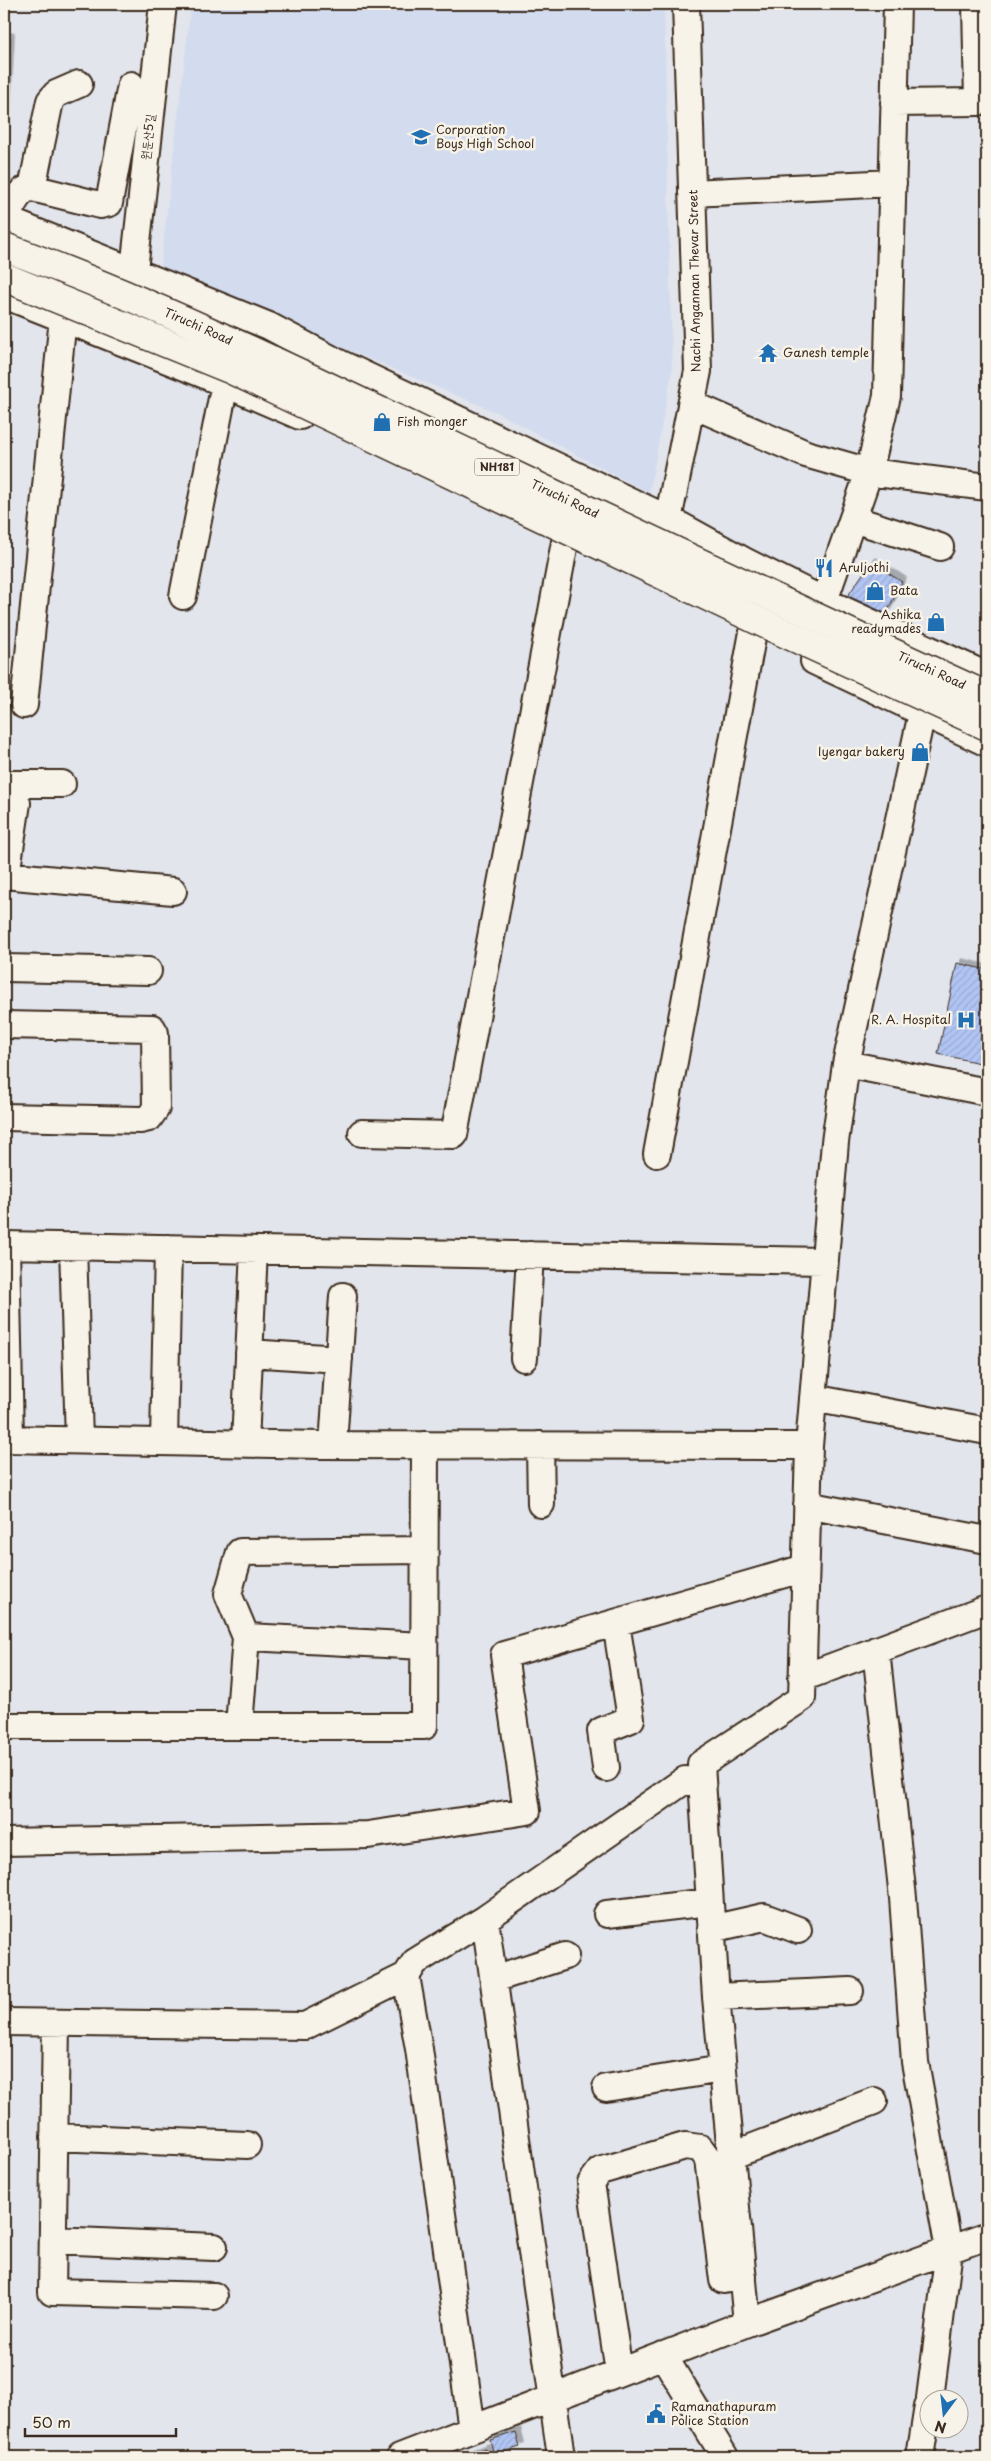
<svg xmlns="http://www.w3.org/2000/svg" width="991" height="2461" font-family="'Playpen Sans','Poor Story',sans-serif">
  <style>
    .built { fill: #d3dbee }
    .building { fill: url(#building-hatch); stroke: #3b2a1e; filter: url(#shadow) }
    .lines { fill: none; stroke-linecap: round; stroke-linejoin: round }
    .minor-casing { stroke: #3b2a1e; stroke-width: 30 }
    .minor { stroke: #f7f3e8; stroke-width: 26 }
    .highway-bridge-casing { stroke: #3b2a1e; stroke-width: 31; stroke-linecap: butt }
    .highway-bridge { stroke: #f7f3e8; stroke-width: 28 }
    .labels { text-anchor: middle; stroke-width: 5; stroke-linejoin: round; paint-order: stroke }
    .shield { fill: #f7f3e8; stroke: #73665b; stroke-width: 1 }
    .shield-label { font-size: 11px; font-weight: bold; fill: #3b2a1e }
    .poi-label { font-size: 12px; fill: #3b2a1e; stroke: #f7f3e8; text-anchor: start }
    .street-label { font-size: 12px; fill: #3b2a1e; stroke: #f7f3e8 }
  </style>
  <defs>
    <pattern id="building-hatch" width="6" height="6" patternUnits="userSpaceOnUse" patternTransform="scale(1.25)"><rect width="6" height="6" fill="#b1c5f4"/><path d="M-1 1l2-2M0 6l6-6M5 7l2-2" fill="none" stroke="#99a9d1"/></pattern>
    <filter id="shadow"><feDropShadow dx="4.5" dy="-4.5" stdDeviation="0" flood-color="#0004"/></filter>
  </defs>
  <rect width="100%" height="100%" fill="#e2e5ec"/>
  <filter id="ink" filterUnits="userSpaceOnUse"><feTurbulence type="fractalNoise" baseFrequency=".02" numOctaves="2"/><feDisplacementMap in="SourceGraphic" scale="10" xChannelSelector="R" yChannelSelector="G"/><feConvolveMatrix kernelMatrix="1 2 1 2 8 2 1 2 1" color-interpolation-filters="sRGB"/></filter>
  <g filter="url(#ink)">
    <!-- built -->
    <path class="built" d="M191 4H664L672 371 649 493 496 412 160 271Z"/>
    <!-- building -->
    <path class="building" d="M4 37 10 38 4 148Z
      M871 562 902 582 883 620 845 600Z
      M957 963 987 970V1029L980 1063 938 1054Z
      M516 2432 520 2447 494 2455 490 2440Z
      M485 2448 489 2457H467L466 2455Z"/>
    <g class="lines">
      <!-- minor casing -->
      <g class="minor-casing">
        <path id="minor" d="M894 103 978 102 976 4
          M32 188 50 101 56 94 79 84
          M692 193 893 183
          M4 219 269 326 337 362 668 519 744 561 824 601 987 676
          M5 219C12 208 17 189 32 188L100 205 109 203 131 85
          M134 270 163 4
          M4 295 205 375 300 416
          M691 404 806 454 869 472 987 487
          M853 519 940 547
          M665 535 698 371 686 4
          M183 596 225 383
          M824 601 869 472 887 396 897 4
          M814 661 987 743
          M24 705 63 318
          M4 784H62
          M4 875 173 891
          M6 875 17 803
          M4 968 148 971
          M4 1025 152 1028 155 1033 156 1108 149 1118 141 1120 4 1117
          M846 1064 987 1092
          M362 1133 454 1135 565 542
          M657 1154 753 632
          M4 1245 824 1261
          M6 1245 10 1439
          M73 1246 79 1440
          M249 1353 339 1359
          M524 1358 530 1255
          M813 1398 987 1431
          M4 1439 321 1445 809 1446
          M164 1442 168 1248
          M245 1443 254 1250
          M333 1445 343 1296
          M540 1445 541 1504
          M807 1505 987 1540
          M246 1637 424 1646
          M876 1650 903 1898 915 2062 949 2250 930 2398
          M802 1678 987 1609
          M4 1726H424L425 1445
          M239 1726 246 1637 228 1594 240 1552 424 1550
          M606 1768 601 1731 631 1719 616 1623
          M4 1842 368 1835 527 1811 504 1655 805 1568
          M607 1914 709 1902
          M485 1919 561 2457
          M711 1929 764 1917 798 1930
          M406 1976 419 2049 472 2429
          M494 1979 565 1956
          M716 1997 850 1991
          M4 2022 305 2026 406 1976 415 1962 485 1919 685 1780 702 1784
          M56 2023 52 2292 214 2296
          M606 2088 722 2069
          M54 2137 247 2145
          M730 2156 874 2101
          M53 2240 214 2247
          M747 2323 716 1997 701 1764 802 1698 809 1446 835 1142 846 1064 922 713
          M663 2355 725 2457
          M619 2372 591 2183 600 2171 685 2146 700 2148 708 2159 723 2280 743 2277
          M400 2457 747 2323 987 2236
          M920 2457 928 2406"/>
      </g>
      <!-- minor -->
      <use href="#minor" class="minor"/>
      <!-- highway-bridge casing -->
      <g class="highway-bridge-casing">
        <g id="highway-bridge">
          <path id="s1" d="M4 247C160 304 310 378 461 450 636 533 811 616 987 696"/>
          <path d="M4 277 232 370 778 630 987 726"/>
        </g>
      </g>
      <!-- highway-bridge -->
      <use href="#highway-bridge" class="highway-bridge"/>
    </g>
  </g>
  <!-- icons -->
  <defs>
    <g id="school-bare" transform="scale(1.5)"><path d="M0-5L7-2L0 1L-7-2ZM-4 1L0 2.5L4 1V4Q0 6-4 4Z" fill="#1f6fb2" stroke="#f7f3e8" stroke-width="2.5" paint-order="stroke"/></g>
    <g id="temple-bare" transform="scale(1.5)"><path d="M0-6L5-2H3V0L6.5 2.5H4V6H1.5V3h-3V6H-4V2.5H-6.5L-3 0V-2H-5Z" fill="#1f6fb2" stroke="#f7f3e8" stroke-width="2.5" paint-order="stroke"/></g>
    <g id="shop-bare" transform="scale(1.5)"><path d="M-5-2.5h2.3a2.7 3.5 0 0 1 5.4 0H5L5.5 6h-11ZM-1.5-2.5h3a1.5 2.3 0 0 0-3 0Z" fill="#1f6fb2" stroke="#f7f3e8" stroke-width="2.5" paint-order="stroke"/></g>
    <g id="restaurant-bare" transform="scale(1.5)"><path d="M-5-6h1v4h1v-4h1v4h1v-4h1v5L-1.5 .5V6h-2V.5L-5-1ZM5-6V6H3V1.5H1.5Q1.5-4 5-6Z" fill="#1f6fb2" stroke="#f7f3e8" stroke-width="2.5" paint-order="stroke"/></g>
    <g id="hospital-bare" transform="scale(1.5)"><path d="M-5-5h3v3.5h4V-5h3V5h-3V1.5h-4V5h-3Z" fill="#1f6fb2" stroke="#f7f3e8" stroke-width="2.5" paint-order="stroke"/></g>
    <g id="civic-bare" transform="scale(1.5)"><path d="M-.6-6.5H3V-4.5H.6V-3L4-1V1h2V6H-6V1h2V-1L-.6-3ZM-1.2 2.5V6h2.4V2.5Z" fill="#1f6fb2" stroke="#f7f3e8" stroke-width="2.5" paint-order="stroke"/></g>
  </defs>
  <g fill-rule="evenodd">
    <use href="#school-bare" x="421" y="137"/>
    <use href="#temple-bare" x="768" y="353"/>
    <use href="#shop-bare" x="382" y="422"/>
    <use href="#restaurant-bare" x="824" y="568"/>
    <use href="#shop-bare" x="875" y="591"/>
    <use href="#shop-bare" x="936" y="622"/>
    <use href="#shop-bare" x="920" y="752"/>
    <use href="#hospital-bare" x="966" y="1020"/>
    <use href="#civic-bare" x="656" y="2414"/>
  </g>
  <g class="labels">
    <!-- shield labels -->
    <rect class="shield" x="474.5" y="458.5" width="45" height="17" rx="4"/>
    <g class="shield-label">
      <text x="497" y="471">NH181</text>
    </g>
    <!-- poi labels -->
    <g class="poi-label">
      <text x="436" y="134">Corporation<tspan x="436" dy="14">Boys High School</tspan></text>
      <text x="783" y="357">Ganesh temple</text>
      <text x="397" y="426">Fish monger</text>
      <text x="839" y="572">Aruljothi</text>
      <text x="890" y="595">Bata</text>
      <text x="921" y="619" text-anchor="end">Ashika<tspan x="921" dy="14">readymades</tspan></text>
      <text x="905" y="756" text-anchor="end">Iyengar bakery</text>
      <text x="951" y="1024" text-anchor="end">R. A. Hospital</text>
      <text x="671" y="2411">Ramanathapuram<tspan x="671" dy="14">Police Station</tspan></text>
    </g>
    <!-- street labels -->
    <g class="street-label">
      <text transform="translate(148 137) rotate(-84)" y="4">원둔산5길</text>
      <text transform="translate(695 281) rotate(-91)" y="4">Nachi Angannan Thevar Street</text>
      <text dy="4" stroke="none"><textPath href="#s1" startOffset="210">Tiruchi Road</textPath></text>
      <text dy="4" stroke="none"><textPath href="#s1" startOffset="615">Tiruchi Road</textPath></text>
      <text dy="4" stroke="none"><textPath href="#s1" startOffset="1020">Tiruchi Road</textPath></text>
    </g>
  </g>
  <!-- margin -->
  <rect width="991" height="2461" fill="none" stroke="#f7f3e8" stroke-width="20"/>
  <rect x="10" y="10" width="971" height="2441" fill="none" stroke="#3b2a1e" stroke-width="2" filter="url(#ink)"/>
  <!-- north arrow -->
  <g transform="translate(944 2414) rotate(195)"><circle r="24" fill="#f7f3e8" stroke="#aca397"/>
  <path d="M0-4L9 19L0 12L-9 19Z" fill="#1f6fb2"/>
  <text y="-8" font-size="14" font-weight="bold" text-anchor="middle" fill="#3b2a1e">N</text>
  </g>
  <!-- scale -->
  <path d="M25 2428v8h151v-8" fill="none" stroke="#3b2a1e" stroke-width="2.5"/>
  <text x="32" y="2428" font-size="15" fill="#3b2a1e" stroke="#f7f3e8" stroke-width="4" paint-order="stroke">50 m</text>
</svg>
